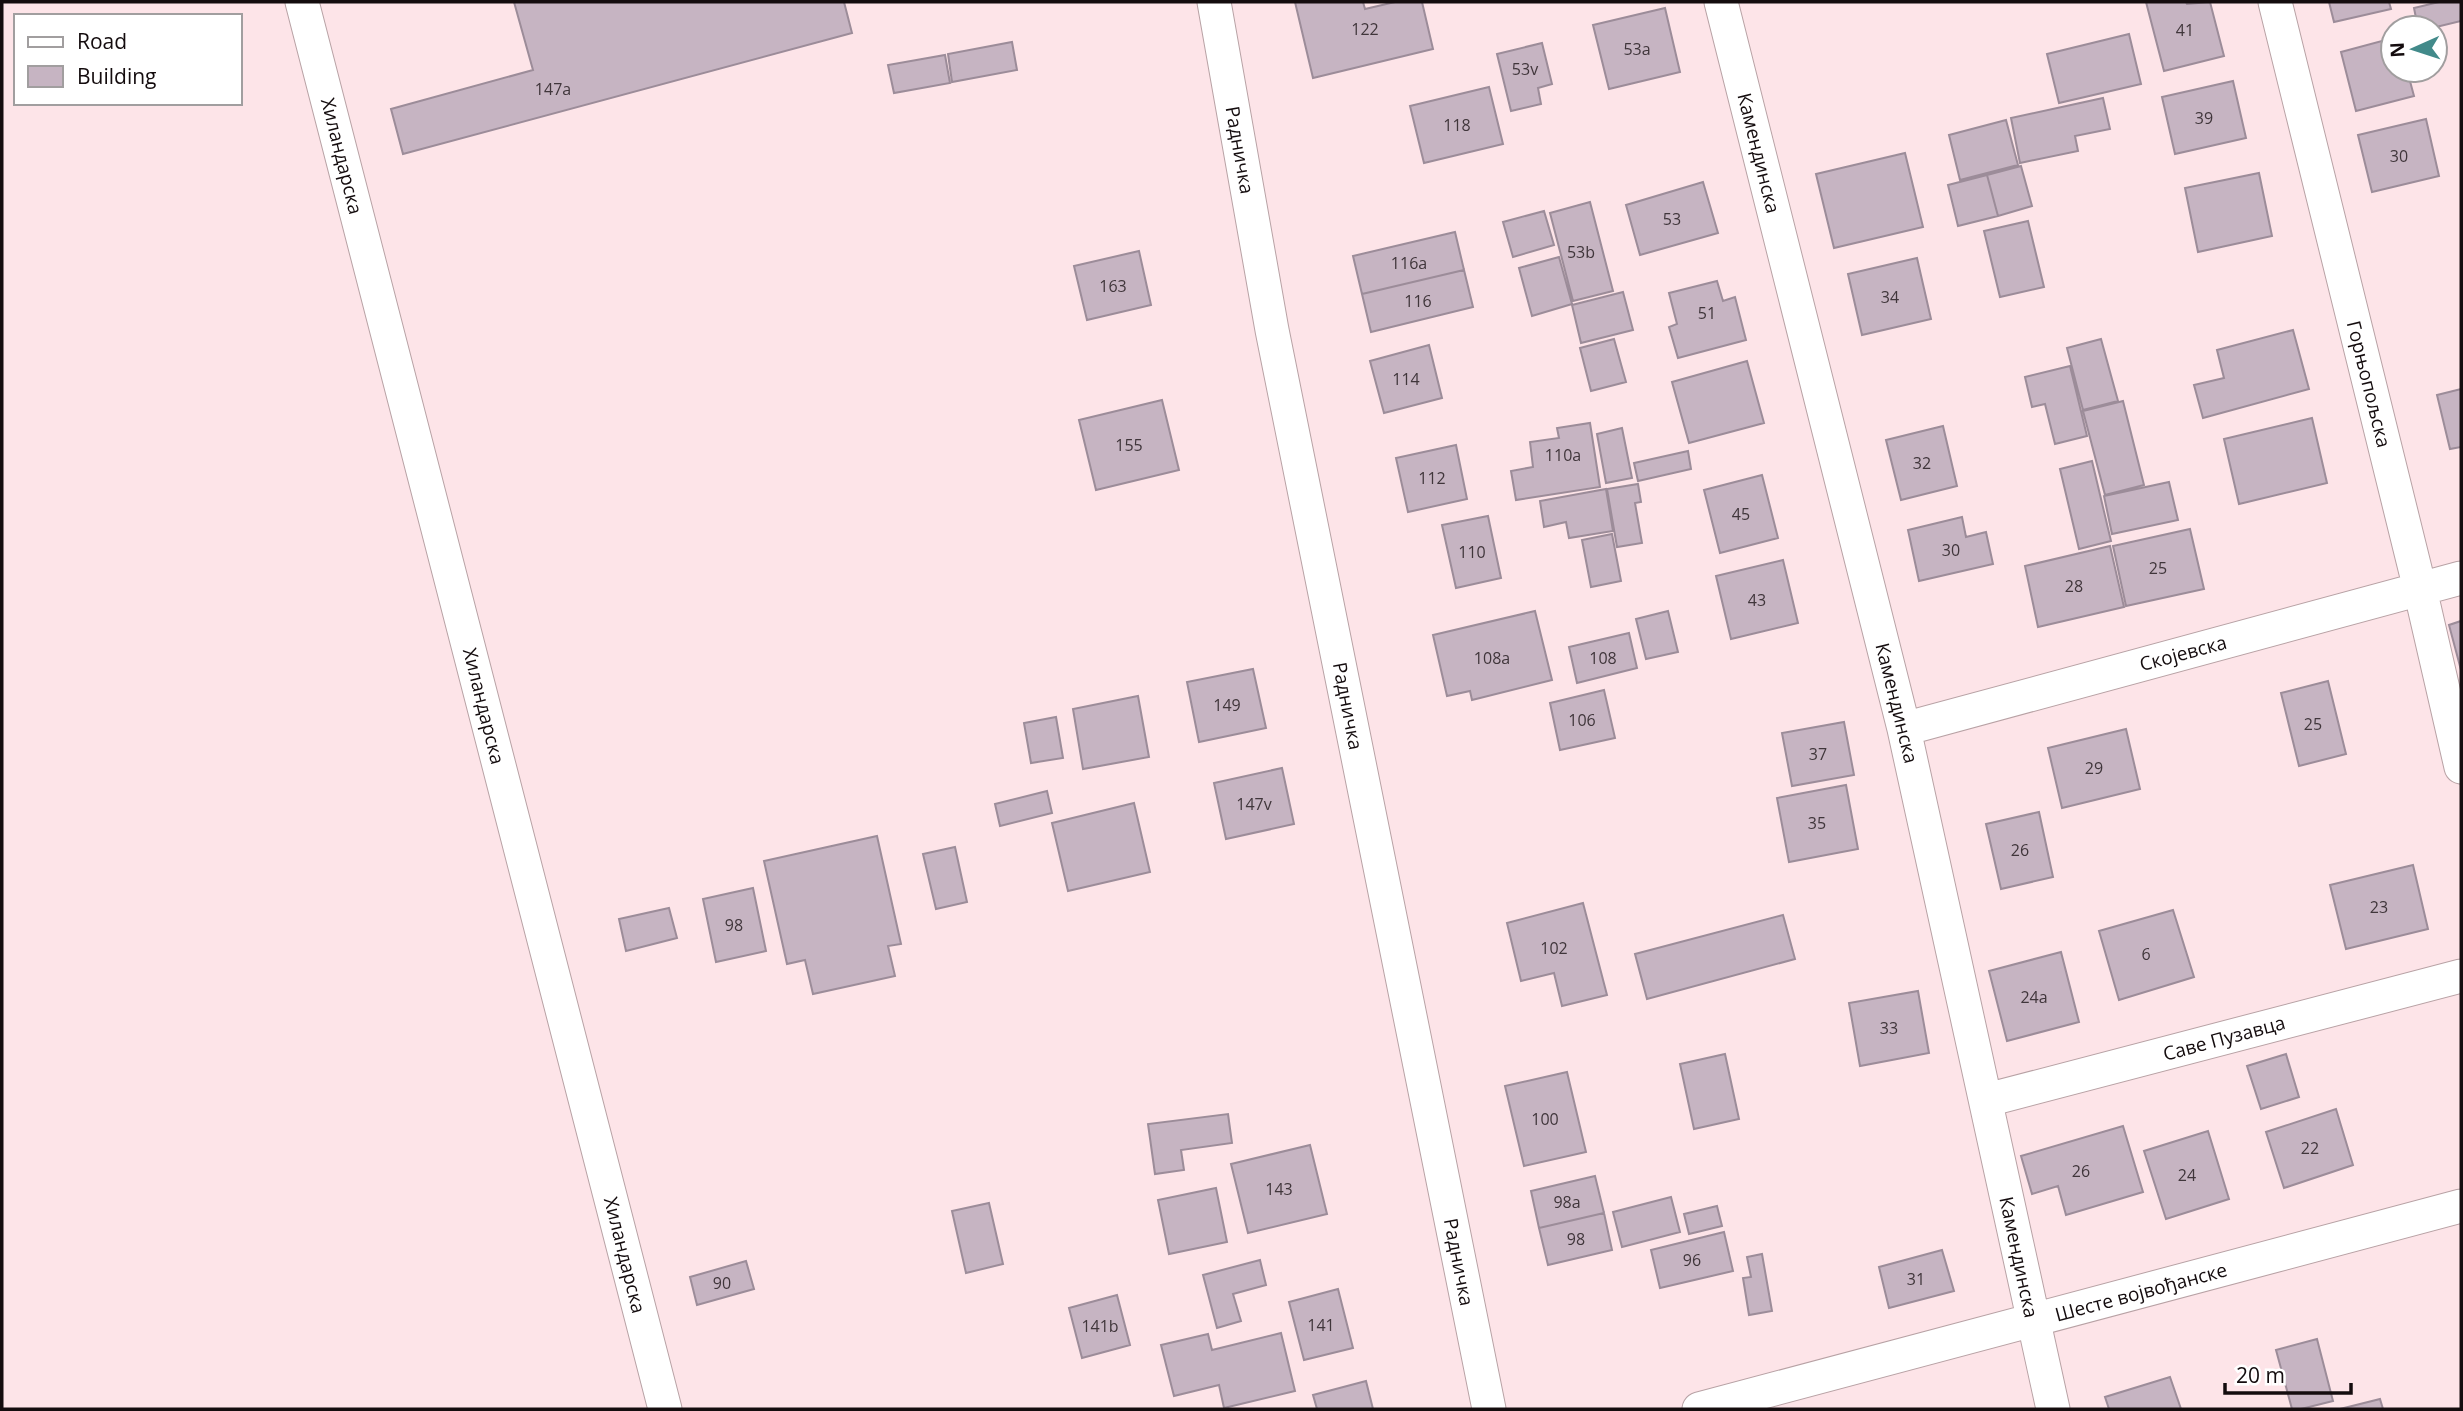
<svg xmlns="http://www.w3.org/2000/svg" width="2463" height="1411" font-family="'Open Sans',sans-serif">
  <style>
    .building { fill: #c6b4c2; stroke: #9c8c99; stroke-width: 2 }
    .lines { fill: none; stroke-linecap: round; stroke-linejoin: round }
    .street-casing { stroke: #b8a2a5; stroke-width: 35 }
    .street { stroke: #fff; stroke-width: 33 }
    .labels { text-anchor: middle; stroke-width: 5; stroke-linejoin: round; paint-order: stroke }
    .number-label { font-size: 16px; fill: #40363b }
    .street-label { font-size: 19px; fill: #140c0e; stroke: #fff }
  </style>
  <rect width="100%" height="100%" fill="#fde4e8"/>
  <!-- building -->
  <path class="building" d="M514 2H844L852 33 403 154 391 109 533 70Z
    M1295 2H1363L1365 9 1395 2H1422L1433 49 1313 78Z
    M2146 2H2186L2187 4 2210 2 2224 56 2164 71Z
    M2329 2H2389L2391 9 2334 22Z
    M2439 2H2461V21L2432 28H2418L2414 8Z
    M1665 8 1680 72 1609 89 1593 25Z
    M2129 34 2141 84 2059 103 2047 54Z
    M2393 38V70H2407L2414 96 2356 111 2341 52Z
    M1012 42 1017 70 952 82 948 54Z
    M1542 43 1552 84 1538 88 1541 104 1511 111 1497 54Z
    M945 55 950 83 894 93 888 65Z
    M2233 81 2246 138 2175 154 2162 97Z
    M1489 87 1503 144 1424 163 1410 106Z
    M2103 98 2110 129 2075 136 2078 151 2020 163 2011 118Z
    M2426 119 2439 176 2372 192 2358 135Z
    M2006 120 2018 165 1960 180 1949 135Z
    M1905 153 1923 227 1834 248 1816 174Z
    M2021 166 2032 206 1998 216 1987 175Z
    M2259 173 2272 236 2198 252 2185 188Z
    M1987 175 1998 216 1958 226 1948 185Z
    M1703 182 1718 233 1640 255 1626 205Z
    M1590 202 1613 291 1573 301 1550 213Z
    M1544 211 1554 245 1513 257 1503 222Z
    M2028 221 2044 287 2000 297 1984 231Z
    M1455 232 1464 270 1362 294 1353 256Z
    M1139 251 1151 305 1087 320 1074 266Z
    M1559 257 1572 304 1532 316 1519 268Z
    M1917 258 1931 319 1862 335 1848 274Z
    M1464 270 1473 307 1371 332 1362 294Z
    M1717 281 1723 301 1735 297 1746 340 1678 358 1669 327 1677 324 1669 293Z
    M1623 292 1633 330 1581 343 1572 305Z
    M2293 330 2309 389 2203 418 2194 385 2224 378 2217 350Z
    M1614 339 1626 382 1591 391 1580 348Z
    M2101 339 2118 401 2083 410 2067 348Z
    M1429 345 1442 398 1384 413 1370 361Z
    M1747 361 1764 423 1689 443 1672 382Z
    M2070 366 2087 436 2055 444 2045 404 2032 407 2025 377Z
    M2461 389V447L2450 449 2437 395Z
    M1162 400 1179 470 1096 490 1079 420Z
    M2123 401 2144 485 2105 495 2083 411Z
    M2312 418 2327 483 2239 504 2224 439Z
    M1590 423 1600 487 1516 500 1511 471 1533 467 1530 442 1559 438 1557 428Z
    M1943 426 1957 486 1901 500 1886 440Z
    M1622 428 1632 478 1606 483 1597 434Z
    M1456 445 1467 499 1408 512 1396 458Z
    M1688 451 1691 469 1638 481 1634 463Z
    M2092 461 2111 541 2079 549 2060 469Z
    M1762 475 1778 538 1720 553 1704 490Z
    M2169 482 2178 520 2112 534 2104 496Z
    M1638 484 1641 502 1635 503 1642 543 1617 547 1607 489Z
    M1606 489 1613 531 1569 538 1566 522 1544 527 1540 501Z
    M1488 516 1501 578 1456 588 1442 525Z
    M1962 517 1966 537 1986 532 1993 564 1919 581 1908 530Z
    M2190 529 2204 589 2126 606 2113 546Z
    M1612 534 1621 581 1591 587 1582 540Z
    M2110 546 2124 607 2038 627 2025 566Z
    M1783 560 1798 623 1731 639 1716 576Z
    M1535 611 1552 680 1472 700 1470 691 1447 696 1433 635Z
    M1668 611 1678 652 1646 659 1636 619Z
    M2461 621V670L2449 625Z
    M1629 633 1637 668 1577 683 1569 647Z
    M1253 669 1266 728 1199 742 1187 682Z
    M2328 681 2346 754 2299 766 2281 693Z
    M1604 690 1615 738 1560 750 1550 703Z
    M1138 696 1149 757 1083 769 1073 709Z
    M1056 717 1063 758 1031 763 1024 723Z
    M1844 722 1854 775 1792 786 1782 733Z
    M2126 729 2140 789 2062 808 2048 748Z
    M1282 768 1294 824 1226 839 1214 783Z
    M1846 785 1858 849 1789 862 1777 798Z
    M1047 791 1052 813 1000 826 995 804Z
    M1134 803 1150 872 1068 891 1052 823Z
    M2039 812 2053 877 2001 889 1986 824Z
    M877 836 901 944 888 946 895 976 813 994 805 960 787 964 764 861Z
    M955 847 967 902 936 909 923 854Z
    M2413 865 2428 929 2346 949 2330 885Z
    M753 888 766 951 716 962 703 899Z
    M1583 903 1607 995 1562 1006 1554 973 1521 981 1507 923Z
    M669 908 677 938 626 951 619 919Z
    M2173 910 2194 977 2119 1000 2099 931Z
    M1783 915 1795 959 1647 999 1635 954Z
    M2061 952 2079 1022 2007 1041 1989 971Z
    M1918 991 1929 1053 1860 1066 1849 1003Z
    M1725 1054 1739 1119 1694 1129 1680 1064Z
    M2286 1054 2299 1097 2261 1109 2247 1066Z
    M1567 1072 1586 1152 1524 1166 1505 1086Z
    M2336 1109 2353 1165 2284 1188 2266 1132Z
    M1228 1114 1232 1143 1181 1150 1184 1170 1155 1174 1148 1124Z
    M2123 1126 2143 1192 2066 1215 2058 1186 2032 1194 2021 1156Z
    M2208 1131 2229 1199 2166 1219 2144 1151Z
    M1310 1145 1327 1214 1248 1233 1231 1164Z
    M1595 1176 1604 1213 1539 1228 1531 1191Z
    M1216 1188 1227 1242 1169 1254 1158 1200Z
    M1671 1197 1680 1232 1622 1247 1613 1212Z
    M989 1203 1003 1264 966 1273 952 1211Z
    M1717 1206 1722 1226 1689 1234 1684 1214Z
    M1604 1213 1612 1250 1548 1265 1539 1228Z
    M1724 1232 1733 1271 1660 1288 1651 1250Z
    M1942 1250 1954 1291 1889 1308 1879 1267Z
    M1762 1254 1772 1311 1749 1315 1743 1278 1751 1277 1747 1257Z
    M1260 1260 1266 1285 1233 1294 1241 1321 1217 1328 1203 1275Z
    M746 1261 754 1289 697 1305 690 1277Z
    M1338 1289 1353 1348 1304 1360 1289 1302Z
    M1117 1295 1130 1345 1082 1358 1069 1308Z
    M1281 1333 1295 1391 1224 1408 1219 1385 1174 1396 1161 1345 1208 1334 1212 1350Z
    M2317 1339 2333 1401 2301 1409H2292L2276 1350Z
    M2170 1377 2181 1409H2109L2105 1397Z
    M1366 1381 1373 1409H1317L1313 1395Z
    M2380 1399 2383 1409H2340Z"/>
  <g class="lines">
    <!-- street casing -->
    <g class="street-casing">
      <path id="street" d="M302 2 665 1409
        M1214 2 1272 330 1489 1409
        M1721 2 1904 729 2053 1409
        M2275 2 2420 589 2461 767
        M1904 729 2461 578
        M1987 1100 2461 976
        M1699 1409 2461 1206"/>
    </g>
    <!-- street -->
    <use href="#street" class="street"/>
  </g>
  <g class="labels">
    <!-- number labels -->
    <g class="number-label">
      <text x="1365" y="35">122</text>
      <text x="2185" y="36">41</text>
      <text x="1637" y="55">53a</text>
      <text x="1525" y="75">53v</text>
      <text x="553" y="95">147a</text>
      <text x="2204" y="124">39</text>
      <text x="1457" y="131">118</text>
      <text x="2399" y="162">30</text>
      <text x="1672" y="225">53</text>
      <text x="1581" y="258">53b</text>
      <text x="1409" y="269">116a</text>
      <text x="1113" y="292">163</text>
      <text x="1890" y="303">34</text>
      <text x="1418" y="307">116</text>
      <text x="1707" y="319">51</text>
      <text x="1406" y="385">114</text>
      <text x="1129" y="451">155</text>
      <text x="1563" y="461">110a</text>
      <text x="1922" y="469">32</text>
      <text x="1432" y="484">112</text>
      <text x="1741" y="520">45</text>
      <text x="1951" y="556">30</text>
      <text x="1472" y="558">110</text>
      <text x="2158" y="574">25</text>
      <text x="2074" y="592">28</text>
      <text x="1757" y="606">43</text>
      <text x="1492" y="664">108a</text>
      <text x="1603" y="664">108</text>
      <text x="1227" y="711">149</text>
      <text x="1582" y="726">106</text>
      <text x="2313" y="730">25</text>
      <text x="1818" y="760">37</text>
      <text x="2094" y="774">29</text>
      <text x="1254" y="810">147v</text>
      <text x="1817" y="829">35</text>
      <text x="2020" y="856">26</text>
      <text x="2379" y="913">23</text>
      <text x="734" y="931">98</text>
      <text x="1554" y="954">102</text>
      <text x="2146" y="960">6</text>
      <text x="2034" y="1003">24a</text>
      <text x="1889" y="1034">33</text>
      <text x="1545" y="1125">100</text>
      <text x="2310" y="1154">22</text>
      <text x="2081" y="1177">26</text>
      <text x="2187" y="1181">24</text>
      <text x="1279" y="1195">143</text>
      <text x="1567" y="1208">98a</text>
      <text x="1576" y="1245">98</text>
      <text x="1692" y="1266">96</text>
      <text x="1916" y="1285">31</text>
      <text x="722" y="1289">90</text>
      <text x="1321" y="1331">141</text>
      <text x="1100" y="1332">141b</text>
    </g>
    <!-- street labels -->
    <g class="street-label">
      <text transform="translate(1240 150) rotate(80)" y="7">Радничка</text>
      <text transform="translate(1759 153) rotate(76)" y="7">Камендинска</text>
      <text transform="translate(342 156) rotate(76)" y="7">Хиландарска</text>
      <text transform="translate(2369 384) rotate(76)" y="7">Горњопољска</text>
      <text transform="translate(2183 653) rotate(-15)" y="7">Скојевска</text>
      <text transform="translate(1897 703) rotate(76)" y="7">Камендинска</text>
      <text transform="translate(484 706) rotate(76)" y="7">Хиландарска</text>
      <text transform="translate(1348 706) rotate(79)" y="7">Радничка</text>
      <text transform="translate(2224 1038) rotate(-15)" y="7">Саве Пузавца</text>
      <text transform="translate(625 1255) rotate(76)" y="7">Хиландарска</text>
      <text transform="translate(2019 1257) rotate(78)" y="7">Камендинска</text>
      <text transform="translate(1459 1262) rotate(79)" y="7">Радничка</text>
      <text transform="translate(2141 1292) rotate(-15)" y="7">Шесте војвођанске</text>
    </g>
  </g>
  <!-- border -->
  <rect width="2463" height="1411" fill="none" stroke="#140c0e" stroke-width="7"/>
  <!-- legend -->
  <rect x="14" y="14" width="228" height="91" fill="#ffffff" stroke="#a19e9f" stroke-width="2"/>
  <rect x="28" y="37" width="35" height="10" fill="#ffffff" stroke="#a19e9f" stroke-width="2"/>
  <text x="77" y="49" font-size="21" fill="#140c0e">Road</text>
  <rect x="28" y="66" width="35" height="21" fill="#c6b4c2" stroke="#a19e9f" stroke-width="2"/>
  <text x="77" y="84" font-size="21" fill="#140c0e">Building</text>
  <!-- north arrow -->
  <g transform="translate(2414 49) rotate(267)"><circle r="33" fill="#ffffff" stroke="#a19e9f" stroke-width="2"/>
  <path d="M0-5L12 26L0 18L-12 26Z" fill="#428a8a"/>
  <text y="-10" font-size="19" font-weight="bold" text-anchor="middle" fill="#140c0e">N</text>
  </g>
  <!-- scale -->
  <path d="M2225 1383v10h126v-10" fill="none" stroke="#140c0e" stroke-width="3.5"/>
  <text x="2236" y="1383" font-size="21" fill="#140c0e" stroke="#ffffff" stroke-width="5" paint-order="stroke">20 m</text>
</svg>
